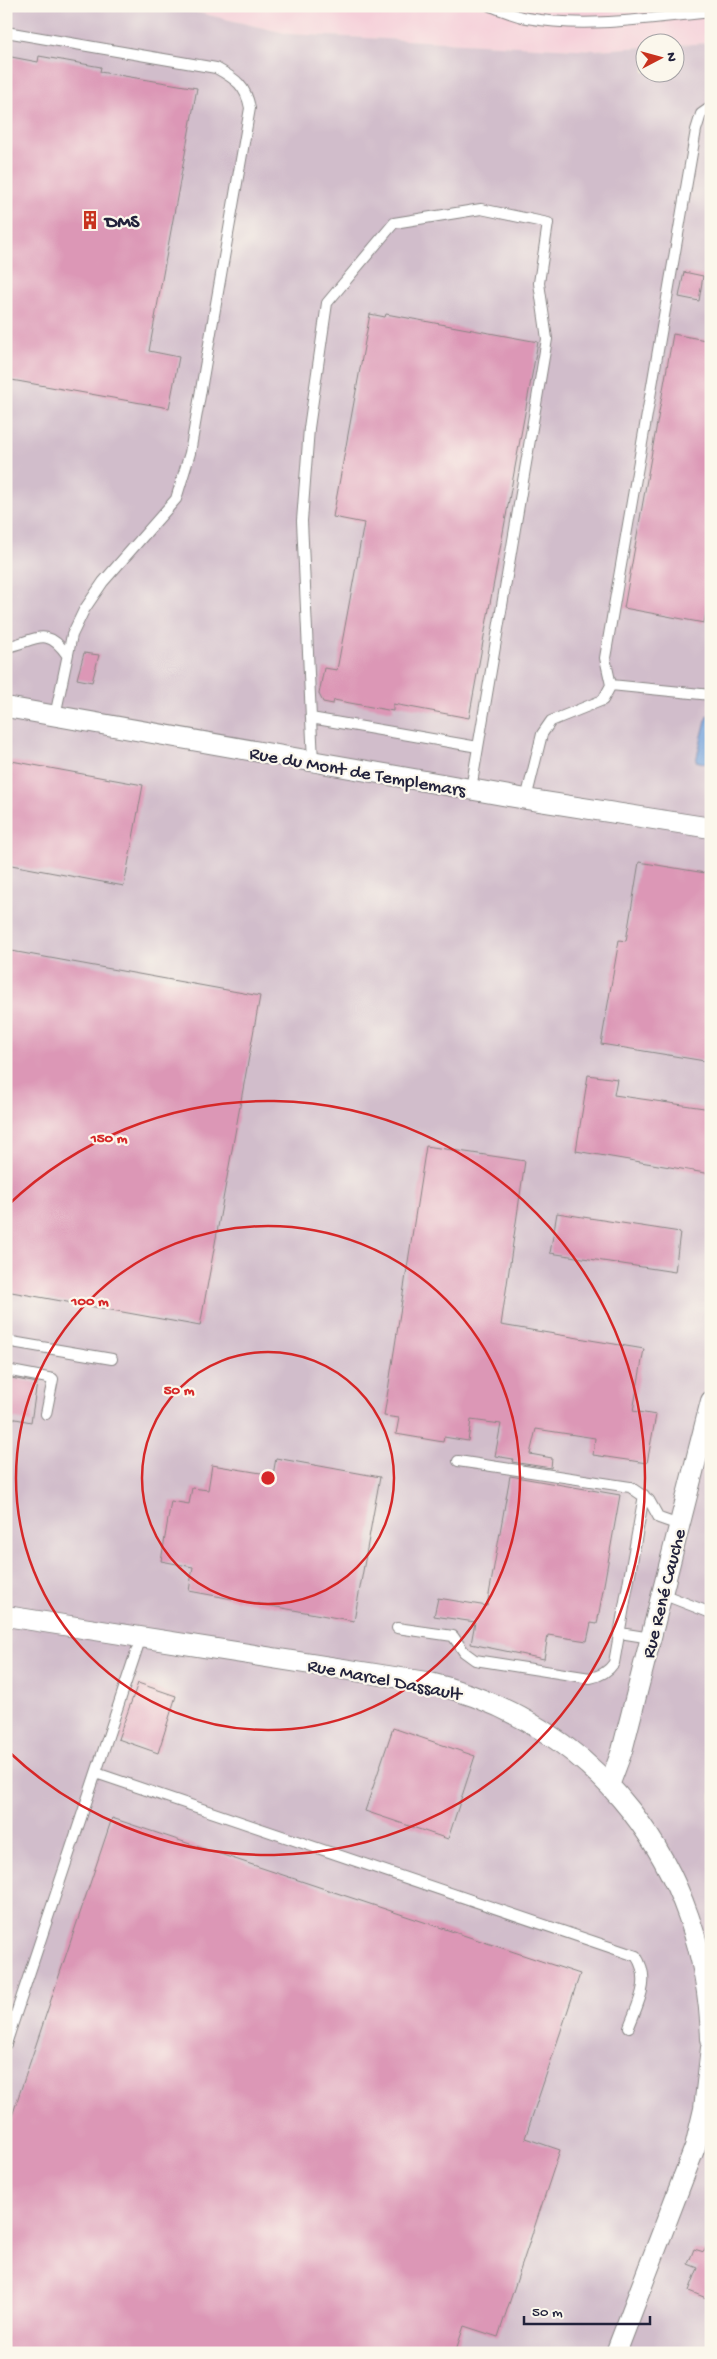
<svg xmlns="http://www.w3.org/2000/svg" width="717" height="2359" font-family="'Gochi Hand',sans-serif">
  <style>
    .built { fill: #f5cfd9 }
    .industrial { fill: #d1bdcb }
    .water { fill: #72a1db; stroke: #4a628b }
    .building { fill: #dc97b6 }
    .lines { fill: none; stroke-linecap: round; stroke-linejoin: round }
    .service-casing { stroke: #888584; stroke-width: 12 }
    .minor-casing { stroke: #888584; stroke-width: 22 }
    .service { stroke: #fff; stroke-width: 10 }
    .minor { stroke: #fff; stroke-width: 20 }
    .ring { fill: none; stroke: #d62828; stroke-width: 2.5 }
    .labels { text-anchor: middle; stroke-width: 4.5; stroke-linejoin: round; paint-order: stroke }
    .poi-label { font-size: 19px; font-weight: bold; fill: #22223b; stroke: #fbf7ec; text-anchor: start }
    .street-label { font-size: 19px; fill: #22223b; stroke: #fbf7ec }
    .centre { fill: #d62828; stroke: #fbf7ec; stroke-width: 2.5 }
    .ring-label { font-size: 15px; text-anchor: middle; font-weight: bold; fill: #d62828; stroke: #fbf7ec; stroke-width: 4.5; stroke-linejoin: round; paint-order: stroke }
  </style>
  <rect width="100%" height="100%" fill="#fbf7ec"/>
  <filter id="ink" filterUnits="userSpaceOnUse"><feTurbulence type="fractalNoise" baseFrequency=".02" numOctaves="2"/><feDisplacementMap in="SourceGraphic" scale="10" xChannelSelector="R" yChannelSelector="G"/><feConvolveMatrix kernelMatrix="1 2 1 2 8 2 1 2 1" color-interpolation-filters="sRGB"/></filter>
  <filter id="wash" filterUnits="userSpaceOnUse"><feTurbulence type="fractalNoise" baseFrequency=".0096" numOctaves="4" result="noise"/><feDisplacementMap in="SourceGraphic" scale="20" xChannelSelector="R" yChannelSelector="G"/><feGaussianBlur stdDeviation="1.12" result="paint"/><feColorMatrix in="noise" values="0 0 0 0 0 0 0 0 0 0 0 0 0 0 0 0 0 1.4 0 .05"/><feComposite in="paint" operator="in"/></filter>
  <g filter="url(#wash)">
    <rect width="100%" height="100%" fill="#eee8cc"/>
    <!-- built -->
    <path class="built" d="M171 6H711V43L675 45 674 42H644V47L595 50 289 34Z"/>
    <!-- industrial -->
    <path class="industrial" d="M6 6H170L289 34 595 50 644 47V72H674L675 45 711 43V2353H6Z"/>
    <!-- water -->
    <path class="water" d="M711 714V765L696 761 707 716Z"/>
    <g id="blocks">
      <!-- building -->
      <path class="building" d="M6 56 38 62 39 56 101 67 100 72 197 88 149 351 179 357 169 408 6 379Z
        M684 272 703 276 699 301 679 297Z
        M370 314 385 317 386 314 538 342 469 718 393 704V711L334 700 333 704 323 702 319 694 324 668 337 670 364 523 333 517Z
        M673 334 711 341V584L704 623 624 608Z
        M84 653 99 655 92 682 77 679Z
        M6 760 143 785 124 886 6 864Z
        M639 862 711 874V1062L601 1044 619 940 626 941Z
        M6 950 260 996 200 1326 6 1291Z
        M588 1075 617 1079 614 1095 711 1109V1174L576 1151Z
        M426 1146 525 1161 501 1325 644 1349 633 1411 656 1415 647 1463 593 1455 595 1438 536 1429 530 1454 552 1458 551 1468 512 1462 513 1459 495 1456 501 1424 471 1420 468 1441 444 1437 443 1442 396 1434 399 1418 384 1416Z
        M557 1213 680 1232 675 1272 550 1253Z
        M6 1377 37 1383 31 1422 6 1417Z
        M276 1458 380 1477 354 1621 189 1591 193 1567 161 1561 171 1501 189 1504 192 1488 208 1490 212 1465 273 1475Z
        M510 1476 620 1495 597 1624 591 1623 587 1641 548 1635 544 1659 471 1644 475 1622 434 1616 438 1598 487 1606Z
        M138 1683 176 1696 158 1753 118 1739Z
        M393 1728 475 1756 448 1839 365 1811Z
        M112 1818 580 1974 525 2138 560 2150 498 2337 464 2326 455 2353H6V2134Z
        M710 2238H711V2300L689 2291 698 2268 688 2264 694 2249 704 2252Z"/>
    </g>
  </g>
  <g filter="url(#ink)">
    <use href="#blocks" fill-opacity="0" stroke="#888584" stroke-width="1"/>
    <g class="lines">
      <!-- service casing -->
      <g class="service-casing">
        <path id="service" d="M490 6C502 10 515 16 527 18 588 29 650 18 711 12
          M6 32 216 68C236 79 246 86 250 108L190 453 176 499 103 582 84 610 72 635 55 716
          M6 647C34 642 46 624 67 655
          M611 685 711 695
          M311 718 478 747
          M313 762 302 521 309 428 327 303 394 223 481 209 548 223 539 283 547 339 471 789
          M526 799 542 734 551 721 603 700 611 685 605 658 696 130 701 114 711 107
          M6 1341 112 1359
          M6 1370 53 1379 46 1414
          M458 1461 630 1487 649 1500 659 1518 679 1525
          M662 1594 711 1613
          M397 1628 453 1636 464 1652 475 1660 590 1678C601 1676 608 1672 614 1663L644 1495
          M620 1633 651 1638
          M96 1773 636 1956C652 1980 638 2003 629 2027
          M6 2044 141 1637"/>
      </g>
      <!-- minor casing -->
      <g class="minor-casing">
        <path id="minor" d="M6 707 526 799 711 828
          M6 1616 426 1682C597 1721 706 1867 711 2039
          M610 1783 622 1751 711 1401
          M616 2353 695 2147 704 2109 711 2048"/>
      </g>
      <!-- service -->
      <use href="#service" class="service"/>
      <!-- minor -->
      <use href="#minor" class="minor"/>
    </g>
  </g>
  <!-- distance rings -->
  <g class="ring">
    <circle cx="268" cy="1478" r="126"/>
    <circle cx="268" cy="1478" r="252"/>
    <path d="M8 1205A377 377 0 1 1 8 1751"/>
  </g>
  <!-- icons -->
  <defs>
    <g id="building-bare" transform="scale(1.5)"><path d="M-4-6H4V6H1V3H-1V6H-4ZM-2.5-4.3h1.7v1.8h-1.7ZM.8-4.3h1.7v1.8H.8ZM-2.5-1h1.7V.8h-1.7ZM.8-1h1.7V.8H.8Z" fill="#c8321e" stroke="#fbf7ec" stroke-width="2.5" paint-order="stroke"/></g>
  </defs>
  <g fill-rule="evenodd">
    <use href="#building-bare" x="90" y="220"/>
  </g>
  <g class="labels">
    <!-- poi labels -->
    <g class="poi-label">
      <text x="105" y="227">DMS</text>
    </g>
    <!-- street labels -->
    <g class="street-label">
      <text transform="translate(358 770) rotate(10)" y="7">Rue du Mont de Templemars</text>
      <text transform="translate(662 1593) rotate(-76)" y="7">Rue René Cauche</text>
      <text transform="translate(385 1678) rotate(11)" y="7">Rue Marcel Dassault</text>
    </g>
  </g>
  <circle cx="268" cy="1478" r="8" class="centre"/>
  <g class="ring-label">
    <text x="109" y="1142">150 m</text>
    <text x="90" y="1305">100 m</text>
    <text x="179" y="1394">50 m</text>
  </g>
  <!-- margin -->
  <rect width="717" height="2359" fill="none" stroke="#fbf7ec" stroke-width="25"/>
  <!-- north arrow -->
  <g transform="translate(660 58) rotate(84)"><circle r="24" fill="#fbf7ec" stroke="#a4a2a5"/>
  <path d="M0-4L9 19L0 12L-9 19Z" fill="#c8321e"/>
  <text y="-8" font-size="14" font-weight="bold" text-anchor="middle" fill="#22223b">N</text>
  </g>
  <!-- scale -->
  <path d="M524 2316v8h126v-8" fill="none" stroke="#22223b" stroke-width="2.5"/>
  <text x="532" y="2316" font-size="15" fill="#22223b" stroke="#fbf7ec" stroke-width="4" paint-order="stroke">50 m</text>
</svg>
